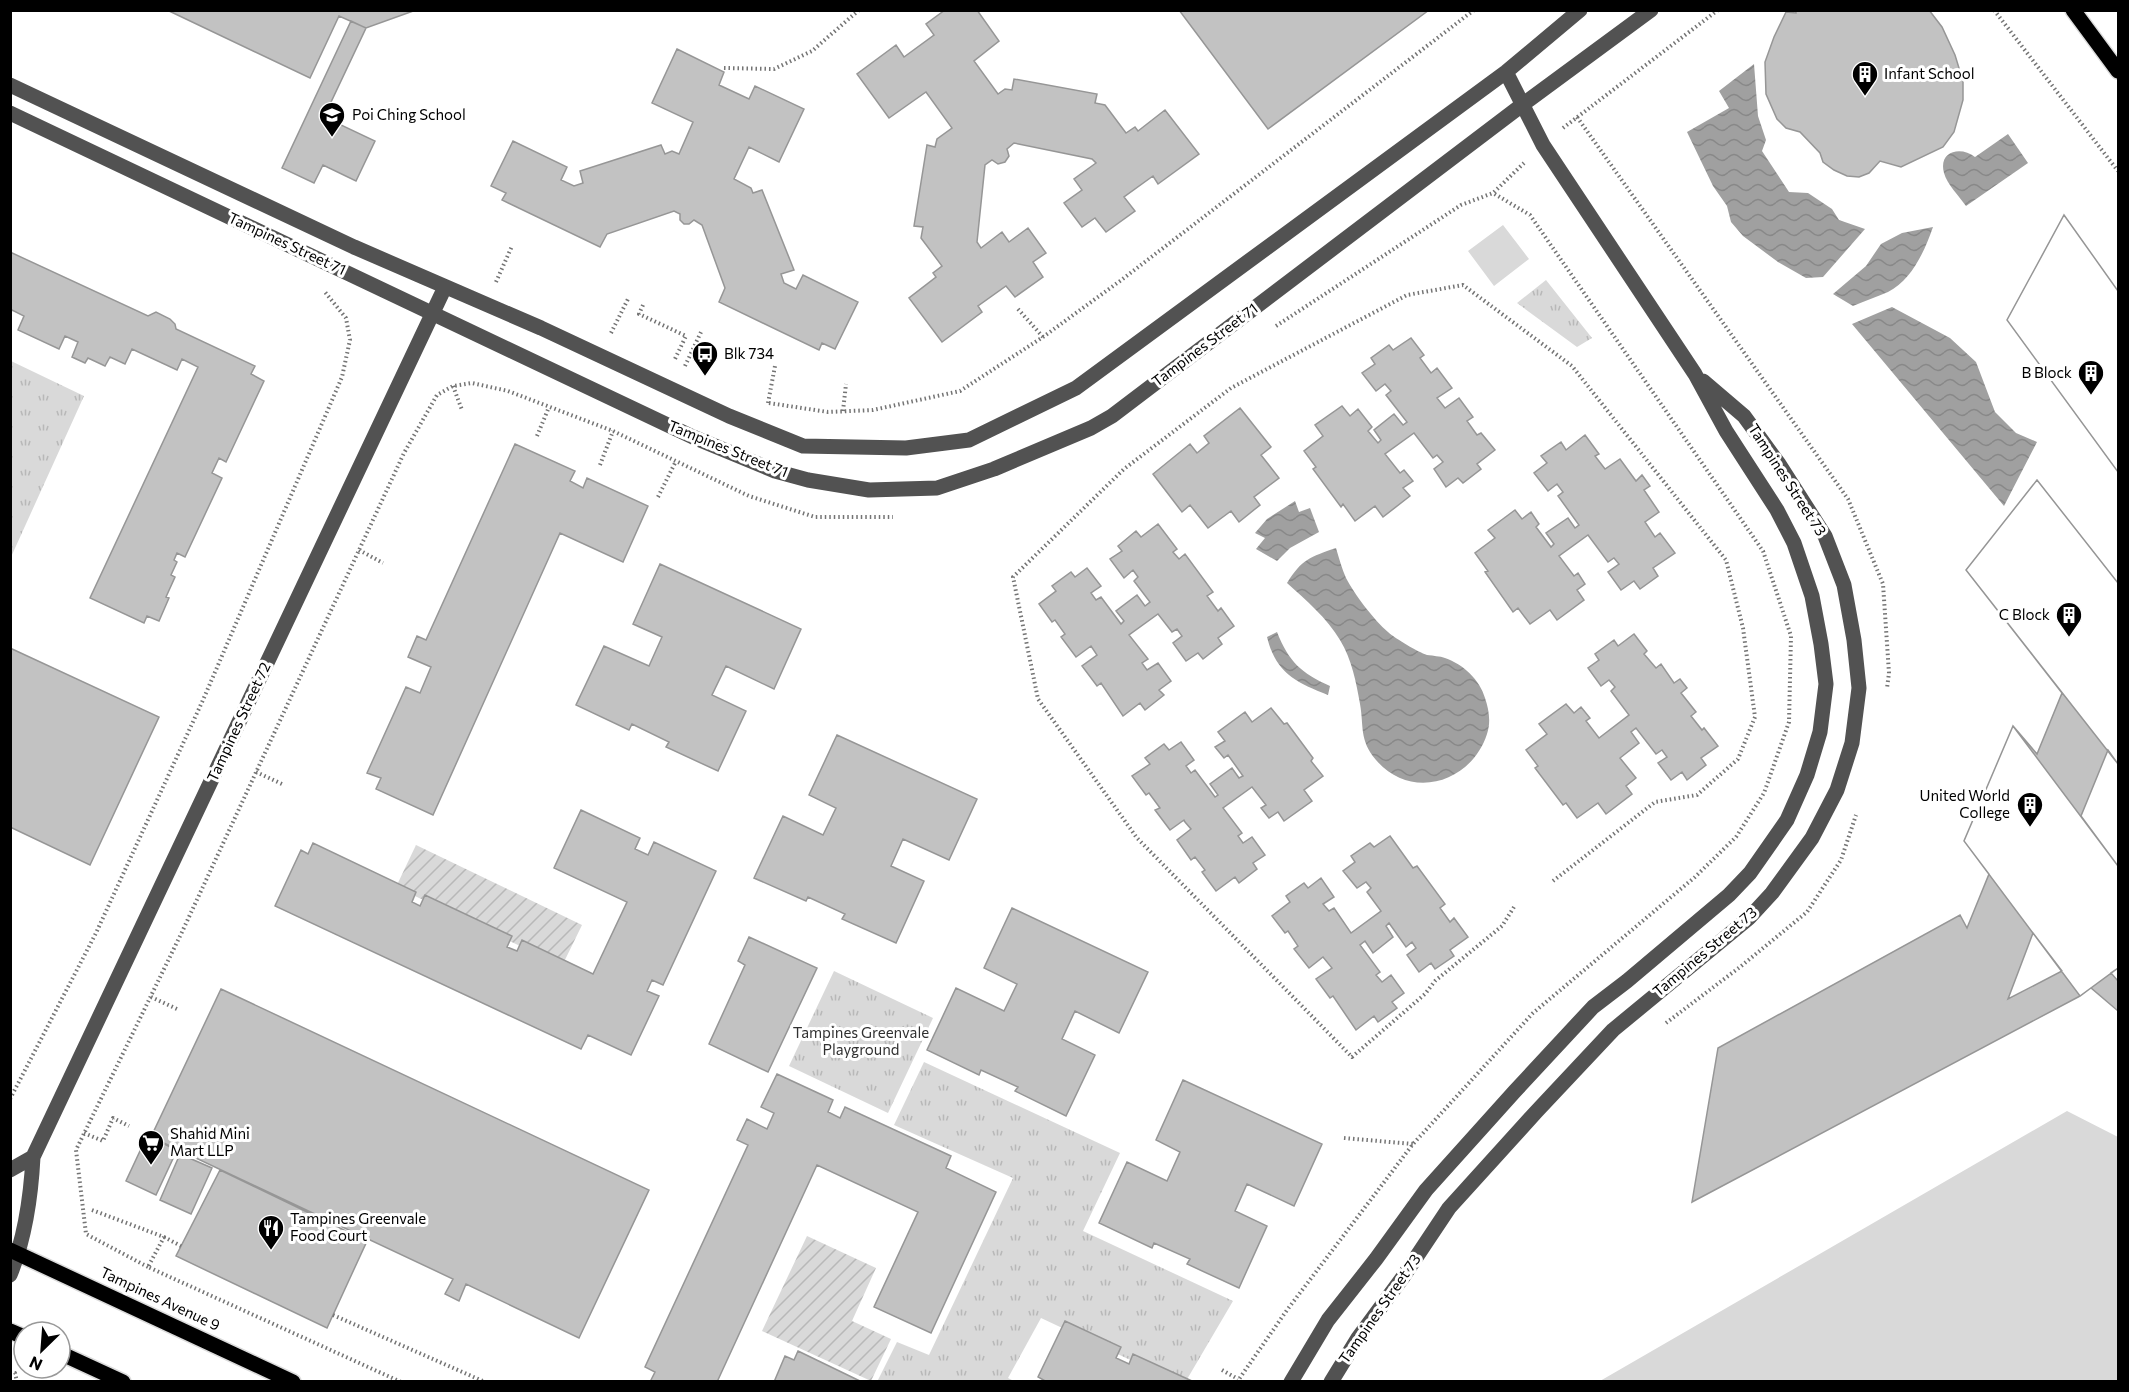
<svg xmlns="http://www.w3.org/2000/svg" width="2129" height="1392" font-family="Commissioner,sans-serif">
  <style>
    .grass { fill: url(#grass-tufts) }
    .garden { fill: url(#garden-furrows) }
    .pitch { fill: #d9d9d9 }
    .water { fill: url(#water-waves) }
    .building { fill: #c2c2c2; stroke: #969696; stroke-width: 1.5; fill-rule: evenodd }
    .lines { fill: none; stroke-linecap: round; stroke-linejoin: round }
    .major-casing { stroke: #dbdbdb; stroke-width: 18 }
    .path { stroke: #747474; stroke-width: 4; stroke-dasharray: 1.5 3; stroke-linecap: butt }
    .minor { stroke: #525252; stroke-width: 15 }
    .major { stroke: #000; stroke-width: 15 }
    .labels { text-anchor: middle; stroke-width: 6; stroke-linejoin: round; paint-order: stroke }
    .poi-label { font-size: 15px; fill: #000; stroke: #fff; text-anchor: start }
    .street-label { font-size: 15px; fill: #000; stroke: #fff }
    .park-label { font-size: 15px; fill: #303030; stroke: #fff }
  </style>
  <defs>
    <pattern id="grass-tufts" width="24" height="20" patternUnits="userSpaceOnUse" patternTransform="scale(1.5)"><rect width="24" height="20" fill="#d9d9d9"/><path d="M3 7l-1-3M5 7V3M7 7l1-3M15 17l-1-3M17 17v-4M19 17l1-3" fill="none" stroke="#b8b8b8"/></pattern>
    <pattern id="garden-furrows" width="10" height="10" patternUnits="userSpaceOnUse" patternTransform="scale(1.5)"><rect width="10" height="10" fill="#d9d9d9"/><path d="M-1 1l2-2M0 10L10 0M9 11l2-2" fill="none" stroke="#b8b8b8"/></pattern>
    <pattern id="water-waves" width="16" height="10" patternUnits="userSpaceOnUse" patternTransform="scale(1.5)"><rect width="16" height="10" fill="#a0a0a0"/><path d="M0 5q4-4 8 0t8 0" fill="none" stroke="#888"/></pattern>
  </defs>
  <rect width="100%" height="100%" fill="#fff"/>
  <!-- grass -->
  <path class="grass" d="M1546 280 1592 338 1577 347 1517 303Z
    M11 361 84 396 11 557Z
    M834 971 933 1018 888 1113 789 1066Z
    M924 1062 1120 1153 1083 1231 1233 1301 1186 1381H1175L1041 1318 1008 1378 1014 1381 877 1382 897 1342 929 1355 1013 1178 894 1125Z"/>
  <!-- garden -->
  <path class="garden" d="M416 845 582 925 562 966 396 887Z
    M807 1236 876 1268 852 1321 891 1339 871 1381 762 1331Z"/>
  <!-- pitch -->
  <path class="pitch" d="M1503 225 1529 259 1494 286 1468 251Z
    M2067 1111 2118 1137V1381H1600Z"/>
  <!-- water -->
  <path class="water" d="M1754 64 1758 116 1766 140 1762 151 1789 192 1808 193 1832 209 1839 220 1865 229 1823 277 1806 278 1778 262 1743 236 1731 222 1727 206 1713 186 1687 132 1729 108 1719 91Z
    M2008 134 2028 163 1966 206C1959 196 1947 184 1944 173 1938 151 1961 146 1975 157Z
    M1933 227C1925 250 1912 280 1888 292 1877 297 1864 301 1853 306L1833 294 1866 266 1881 244 1902 233Z
    M1892 307 1950 338 1976 362 1995 412 2016 433 2037 442 2004 506 1852 324Z
    M1295 501 1299 512 1310 508 1319 532 1290 548 1277 561 1256 549 1265 538 1255 533 1267 519Z
    M1336 548C1339 558 1342 569 1346 578 1355 595 1374 620 1388 632 1396 639 1418 652 1427 655 1433 656 1440 656 1445 658 1463 664 1480 680 1485 698 1489 710 1491 722 1487 734 1471 783 1411 801 1376 760 1359 740 1364 726 1360 704 1356 682 1352 660 1340 640 1327 618 1306 600 1287 583 1302 559 1310 557 1336 548Z
    M1277 632C1289 662 1301 673 1330 686L1328 695C1295 682 1276 673 1267 637Z"/>
  <!-- building -->
  <path class="building" d="M167 10H416L366 28 339 16 310 78Z
    M945 10H977L999 41 974 61 998 94 1005 89 1012 90 1014 79 1097 94 1095 103 1105 105 1126 133 1135 127 1138 131 1165 110 1199 154 1158 184 1153 176 1124 197 1135 211 1106 232 1095 218 1082 227 1064 203 1082 190 1074 179 1096 163 1092 159 1014 143 1007 149 1009 156 1005 162 998 164 992 160 985 165 977 242 981 248 1002 232 1009 242 1028 228 1046 253 1033 262 1043 277 1015 297 1006 286 978 306 982 312 942 342 909 298 936 277 933 273 942 266 921 238 923 227 914 226 927 145 935 147 937 139 952 128 926 92 889 118 857 74 896 45 904 57 934 35 926 24Z
    M1179 10H1429L1268 129Z
    M1796 10H1929L1942 27 1955 55 1963 81V100L1954 132 1943 147 1901 167 1880 161 1869 173 1859 177 1847 176 1834 170 1823 162 1820 153 1800 132 1786 128 1777 119 1766 94 1765 62 1774 37 1786 12 1796 13Z
    M351 21 366 28 324 117 375 141 356 181 323 165 314 183 282 168Z
    M677 49 724 72 719 85 749 99 755 86 804 109 779 162 749 147 734 179 751 188 753 193 762 190 794 270 781 274 784 283 796 289 803 275 858 302 835 349 822 343 819 350 719 302 725 288 702 225 694 220 689 224H684L680 220V214L674 211 607 234 600 247 502 200 506 193 491 186 513 141 567 167 561 180 574 186 583 183 580 171 661 145 665 154 672 151 679 154 693 122 652 103Z
    M2064 215 2118 291V472L2007 320Z
    M2064 215 2118 291V472L2007 320Z
    M10 252 148 316 156 312 170 319 175 324 176 329 255 366 251 374 264 381 226 462 219 458 212 473 222 478 185 557 177 553 174 560 177 562 171 575 175 577 166 597 169 598 159 621 147 616 144 623 90 598 198 367 182 359 177 370 132 349 125 364 110 357 105 366 88 358 85 363 72 357 78 342 65 336 59 349 18 330 24 316 12 310 10 313Z
    M1411 338 1424 355 1420 358 1431 373 1437 368 1452 388 1437 398 1445 408 1459 398 1473 417 1467 421 1477 435 1481 433 1495 450 1477 464 1481 469 1463 483 1458 478 1446 487 1434 469 1443 462 1437 455 1433 458 1414 433 1385 454 1400 473 1404 470 1413 481 1403 488 1410 496 1383 517 1375 506 1355 521 1343 504 1341 507 1313 469 1316 467 1304 451 1323 436 1315 425 1342 406 1350 416 1358 409 1372 427 1368 431 1378 443 1381 440 1374 430 1394 414 1403 425 1407 422 1386 395 1391 391 1385 384 1376 391 1362 373 1375 364 1371 358 1389 345 1393 350Z
    M1240 408 1271 447 1261 455 1279 478 1254 497 1260 505 1239 522 1231 511 1208 528 1190 505 1182 512 1153 474 1190 444 1197 453 1209 443 1204 436Z
    M1585 435 1599 454 1595 456 1605 469 1620 459 1636 481 1642 475 1650 486 1644 490 1659 512 1645 522 1655 537 1660 533 1675 553 1653 568 1658 576 1640 589 1634 581 1621 590 1608 572 1619 564 1614 558 1608 562 1588 535 1559 556 1574 576 1578 573 1585 584 1577 590 1584 600 1557 620 1550 610 1530 624 1518 608 1513 612 1485 572 1488 571 1475 553 1495 538 1488 530 1515 510 1522 519 1531 512 1539 524 1536 527 1551 547 1554 544 1546 533 1568 518 1575 528 1579 525 1558 496 1563 492 1557 484 1548 491 1534 473 1547 463 1541 456 1561 442 1566 450Z
    M515 444 575 471 570 481 583 488 587 478 648 506 623 562 560 533 433 815 376 789 381 778 367 773 406 687 420 693 431 667 408 657 417 636 426 640Z
    M2037 480 2118 583V764L2108 750 2081 816 2118 866V968L2111 973 2118 981V1011L2091 988 2080 996 1692 1202 1718 1048 1960 915 1967 928 1989 874 1964 841 2013 726 2037 754 2062 693 1966 570ZM2033 933 2062 971 2008 999Z
    M2037 480 2118 583V764L1966 570Z
    M1158 524 1177 549 1173 552 1179 559 1185 554 1213 592 1207 596 1218 611 1221 608 1234 626 1218 638 1222 644 1203 659 1198 653 1186 661 1173 643 1182 636 1177 629 1172 632 1158 614 1129 635 1148 659 1142 663 1147 670 1158 663 1171 681 1159 690 1164 695 1145 710 1140 703 1123 716 1101 683 1097 686 1082 666 1097 655 1091 646 1076 657 1061 637 1065 634 1055 620 1052 622 1039 604 1056 591 1052 586 1071 572 1075 577 1087 568 1101 586 1091 593 1096 600 1101 597 1121 624 1124 621 1116 611 1137 595 1145 606 1150 602 1134 581 1138 577 1133 570 1124 578 1110 559 1122 551 1118 546 1136 531 1141 537Z
    M660 564 801 629 774 689 726 666 712 695 746 711 718 771 666 747 669 742 632 724 629 730 576 705 604 646 649 666 662 637 633 624Z
    M1634 634 1647 651 1644 654 1656 668 1661 664 1674 683 1680 679 1687 688 1681 693 1696 712 1691 716 1702 730 1704 728 1718 746 1701 758 1706 765 1687 780 1682 772 1671 780 1658 763 1667 757 1662 750 1656 754 1636 728 1631 732 1639 743 1620 758 1636 778 1626 786 1632 794 1606 814 1598 803 1577 818 1566 803 1563 805 1535 768 1538 766 1526 750 1547 734 1539 724 1566 704 1574 713 1581 707 1590 718 1586 721 1599 738 1629 715 1611 691 1615 687 1609 680 1601 686 1588 668 1599 660 1595 654 1614 640 1618 646Z
    M10 648 159 717 90 865 10 827Z
    M1271 708 1284 724 1287 723 1313 758 1311 761 1323 776 1304 790 1312 801 1284 821 1278 812 1269 818 1261 808 1266 805 1252 787 1223 808 1242 833 1238 836 1243 843 1252 837 1265 855 1253 863 1257 869 1239 883 1235 877 1216 891 1202 872 1205 870 1195 857 1191 860 1177 840 1191 829 1185 822 1184 820 1170 830 1155 810 1160 808 1149 793 1146 795 1132 776 1150 764 1145 758 1164 744 1169 750 1181 742 1194 760 1186 766 1191 773 1195 770 1215 797 1218 795 1210 784 1232 768 1239 778 1243 776 1228 755 1224 758 1215 747 1225 741 1218 732 1245 712 1252 722Z
    M2013 726 2118 866V968L2080 996 1964 841Z
    M837 735 977 799 949 860 903 839 891 866 924 881 896 943 842 919 845 914 808 897 806 901 754 878 783 816 823 835 836 808 809 795Z
    M581 810 640 838 635 849 648 855 654 842 716 871 663 985 652 980 647 991 659 996 631 1055 588 1035 581 1049 275 906 301 850 308 854 313 843 416 892 412 902 420 906 425 895 512 936 507 947 517 951 522 940 593 974 627 902 554 868Z
    M1390 836 1413 868 1417 866 1445 904 1440 908 1450 922 1454 918 1468 937 1450 950 1454 956 1435 969 1431 963 1419 972 1407 955 1416 948 1412 942 1406 947 1389 923 1386 926 1393 937 1373 953 1365 941 1360 945 1380 972 1376 975 1382 982 1391 975 1404 993 1392 1002 1397 1008 1378 1022 1374 1016 1356 1030 1333 996 1330 998 1316 979 1332 968 1323 957 1309 968 1294 949 1298 946 1288 931 1285 933 1272 916 1290 902 1286 896 1304 883 1308 888 1321 878 1334 897 1323 904 1329 911 1334 908 1351 933 1381 911 1367 892 1371 888 1366 882 1357 888 1343 871 1355 862 1351 856 1370 843 1374 847Z
    M1012 908 1148 972 1119 1033 1075 1011 1062 1039 1095 1055 1066 1116 1015 1091 1018 1087 981 1070 979 1075 927 1050 956 988 1004 1011 1017 984 984 968Z
    M749 937 817 968 768 1072 709 1044 745 965 738 961Z
    M221 989 649 1190 579 1338 466 1284 459 1301 445 1294 453 1279 151 1137Z
    M777 1074 833 1100 828 1112 840 1118 845 1107 951 1156 946 1168 996 1192 931 1333 874 1307 918 1212 817 1165 717 1382H650L655 1372 645 1367 748 1145 737 1140 747 1119 767 1129 774 1113 761 1107Z
    M1183 1080 1322 1144 1294 1206 1247 1184 1235 1211 1267 1226 1239 1288 1187 1264 1190 1259 1154 1243 1152 1248 1099 1223 1127 1162 1167 1181 1180 1152 1156 1140Z
    M147 1136 177 1150 156 1195 126 1181Z
    M180 1154 212 1168 191 1214 160 1200Z
    M220 1170 367 1241 327 1328 176 1256Z
    M1065 1321 1121 1347 1116 1358 1129 1364 1133 1354 1192 1381 1047 1382 1038 1377Z
    M798 1351 862 1382H774L785 1356 794 1360Z"/>
  <g class="lines">
    <!-- major casing -->
    <g class="major-casing">
      <path id="major" d="M2073 10 2118 71
        M10 1250 293 1382
        M10 1331 24 1337
        M60 1353 123 1382"/>
    </g>
    <!-- path -->
    <path class="path" d="M1994 10 2118 171
      M724 68 774 69 812 51 859 10
      M1577 117 1848 499 1883 584 1889 673 1887 688
      M1563 128 1718 10
      M496 282 512 246
      M643 305 639 314 686 336 674 361
      M1018 309 1043 337
      M1276 326 1461 205 1493 193 1524 163
      M611 333 628 299
      M685 366 701 332
      M453 386 462 410
      M768 403 775 366
      M769 403 828 412 873 410 960 391 1043 337 1120 281 1474 10
      M843 411 846 384
      M537 436 549 407
      M600 465 613 431
      M658 497 676 461
      M359 550 383 563
      M256 772 282 784
      M1514 907 1502 926 1435 981 1425 994 1352 1057 1137 838 1038 699 1013 577 1124 469 1231 388 1407 295 1463 285 1572 366 1726 560 1743 628 1755 717 1738 759 1697 795 1655 802 1553 881
      M151 997 177 1009
      M1666 1023 1740 967 1807 912 1841 860 1856 815
      M10 1099 96 933 203 700 342 377 350 340 346 318 325 292
      M84 1133 103 1141 113 1118 129 1126
      M1344 1138 1413 1144
      M92 1210 164 1237 148 1267 401 1382
      M164 1237 181 1246
      M148 1267 86 1234 76 1150 182 932 404 453 437 395 453 386 472 383 508 391 613 431 749 496 815 517H893
      M333 1315 485 1382
      M1222 1370 1238 1379
      M10 1372 15 1373 17 1382
      M1237 1382 1287 1310 1413 1144 1533 1013 1695 877 1736 837 1764 793 1789 722 1791 636 1763 551 1530 215 1493 193"/>
    <!-- minor -->
    <path class="minor" d="M10 85 354 247 541 328 729 416 803 446 906 448 969 440 1076 388 1506 72 1580 10
      M10 113 693 437 775 471 808 480 869 490 937 488 994 469 1091 428 1112 416 1522 105 1651 10
      M10 1170 33 1157
      M10 1275C25 1238 31 1196 33 1157L445 287
      M1291 1382 1328 1320 1376 1259 1426 1190 1515 1091 1593 1007 1627 981 1729 895 1750 873 1787 820 1807 775 1820 732 1826 684 1821 644 1812 596 1794 543 1777 510 1726 431 1695 374 1543 145 1506 72
      M1331 1382 1358 1338 1403 1277 1449 1208 1536 1112 1613 1030 1749 918 1772 893 1812 838 1837 790 1852 743 1859 688 1854 640 1844 585 1825 536 1779 464 1744 416 1703 381"/>
    <!-- major -->
    <use href="#major" class="major"/>
  </g>
  <!-- icons -->
  <defs>
    <g id="building-pin" transform="scale(1.35)"><path d="M0 17L-7.5 6A9.5 9.5 0 1 1 7.5 6Z" fill="#000" stroke="#fff"/><path d="M-4-6H4V6H1V3H-1V6H-4ZM-2.5-4.3h1.7v1.8h-1.7ZM.8-4.3h1.7v1.8H.8ZM-2.5-1h1.7V.8h-1.7ZM.8-1h1.7V.8H.8Z" fill="#fff"/></g>
    <g id="school-pin" transform="scale(1.35)"><path d="M0 17L-7.5 6A9.5 9.5 0 1 1 7.5 6Z" fill="#000" stroke="#fff"/><path d="M0-5L7-2L0 1L-7-2ZM-4 1L0 2.5L4 1V4Q0 6-4 4Z" fill="#fff"/></g>
    <g id="bus-pin" transform="scale(1.35)"><path d="M0 17L-7.5 6A9.5 9.5 0 1 1 7.5 6Z" fill="#000" stroke="#fff"/><path d="M-5-6H5V4H4V6H2V4H-2V6H-4V4H-5ZM-3.5-4V0h7V-4ZM-3.5 1.2v1.5H-2V1.2ZM2 1.2v1.5H3.5V1.2Z" fill="#fff"/></g>
    <g id="supermarket-pin" transform="scale(1.35)"><path d="M0 17L-7.5 6A9.5 9.5 0 1 1 7.5 6Z" fill="#000" stroke="#fff"/><path d="M-6-5.5h2.5l.6 2H6L4.5 2H-2.5L-4.4-4H-6ZM-1.5 3.2a1.3 1.3 0 1 0 .1 0ZM3 3.2a1.3 1.3 0 1 0 .1 0Z" fill="#fff"/></g>
    <g id="restaurant-pin" transform="scale(1.35)"><path d="M0 17L-7.5 6A9.5 9.5 0 1 1 7.5 6Z" fill="#000" stroke="#fff"/><path d="M-5-6h1v4h1v-4h1v4h1v-4h1v5L-1.5 .5V6h-2V.5L-5-1ZM5-6V6H3V1.5H1.5Q1.5-4 5-6Z" fill="#fff"/></g>
  </defs>
  <g fill-rule="evenodd">
    <use href="#building-pin" x="1865" y="74"/>
    <use href="#school-pin" x="332" y="115"/>
    <use href="#bus-pin" x="705" y="354"/>
    <use href="#building-pin" x="2091" y="373"/>
    <use href="#building-pin" x="2069" y="615"/>
    <use href="#building-pin" x="2030" y="805"/>
    <use href="#supermarket-pin" x="151" y="1143"/>
    <use href="#restaurant-pin" x="271" y="1228"/>
  </g>
  <g class="labels">
    <!-- poi labels -->
    <g class="poi-label">
      <text x="1884" y="79">Infant School</text>
      <text x="352" y="120">Poi Ching School</text>
      <text x="724" y="359">Blk 734</text>
      <text x="2072" y="378" text-anchor="end">B Block</text>
      <text x="2050" y="620" text-anchor="end">C Block</text>
      <text x="2010" y="801" text-anchor="end">United World<tspan x="2010" dy="17">College</tspan></text>
      <text x="170" y="1139">Shahid Mini<tspan x="170" dy="17">Mart LLP</tspan></text>
      <text x="290" y="1224">Tampines Greenvale<tspan x="290" dy="17">Food Court</tspan></text>
    </g>
    <!-- street labels -->
    <g class="street-label">
      <text transform="translate(287 244) rotate(25)" y="5">Tampines Street 71</text>
      <text transform="translate(1205 345) rotate(-37)" y="5">Tampines Street 71</text>
      <text transform="translate(728 449) rotate(22)" y="5">Tampines Street 71</text>
      <text transform="translate(1787 480) rotate(57)" y="5">Tampines Street 73</text>
      <text transform="translate(239 722) rotate(-65)" y="5">Tampines Street 72</text>
      <text transform="translate(1705 952) rotate(-40)" y="5">Tampines Street 73</text>
      <text transform="translate(160 1299) rotate(25)" y="5">Tampines Avenue 9</text>
      <text transform="translate(1380 1309) rotate(-55)" y="5">Tampines Street 73</text>
    </g>
    <!-- park labels -->
    <g class="park-label">
      <text x="861" y="1038">Tampines Greenvale<tspan x="861" dy="17">Playground</tspan></text>
    </g>
  </g>
  <!-- border -->
  <rect width="2129" height="1392" fill="none" stroke="#000000" stroke-width="24"/>
  <!-- north arrow -->
  <g transform="translate(42 1350) rotate(205)"><circle r="28" fill="#ffffff" stroke="#999999" stroke-width="1.5"/>
  <path d="M0-4.5L10 22L0 15L-10 22Z" fill="#000000"/>
  <text y="-9" font-size="16" font-weight="bold" text-anchor="middle" fill="#000000">N</text>
  </g>
</svg>
